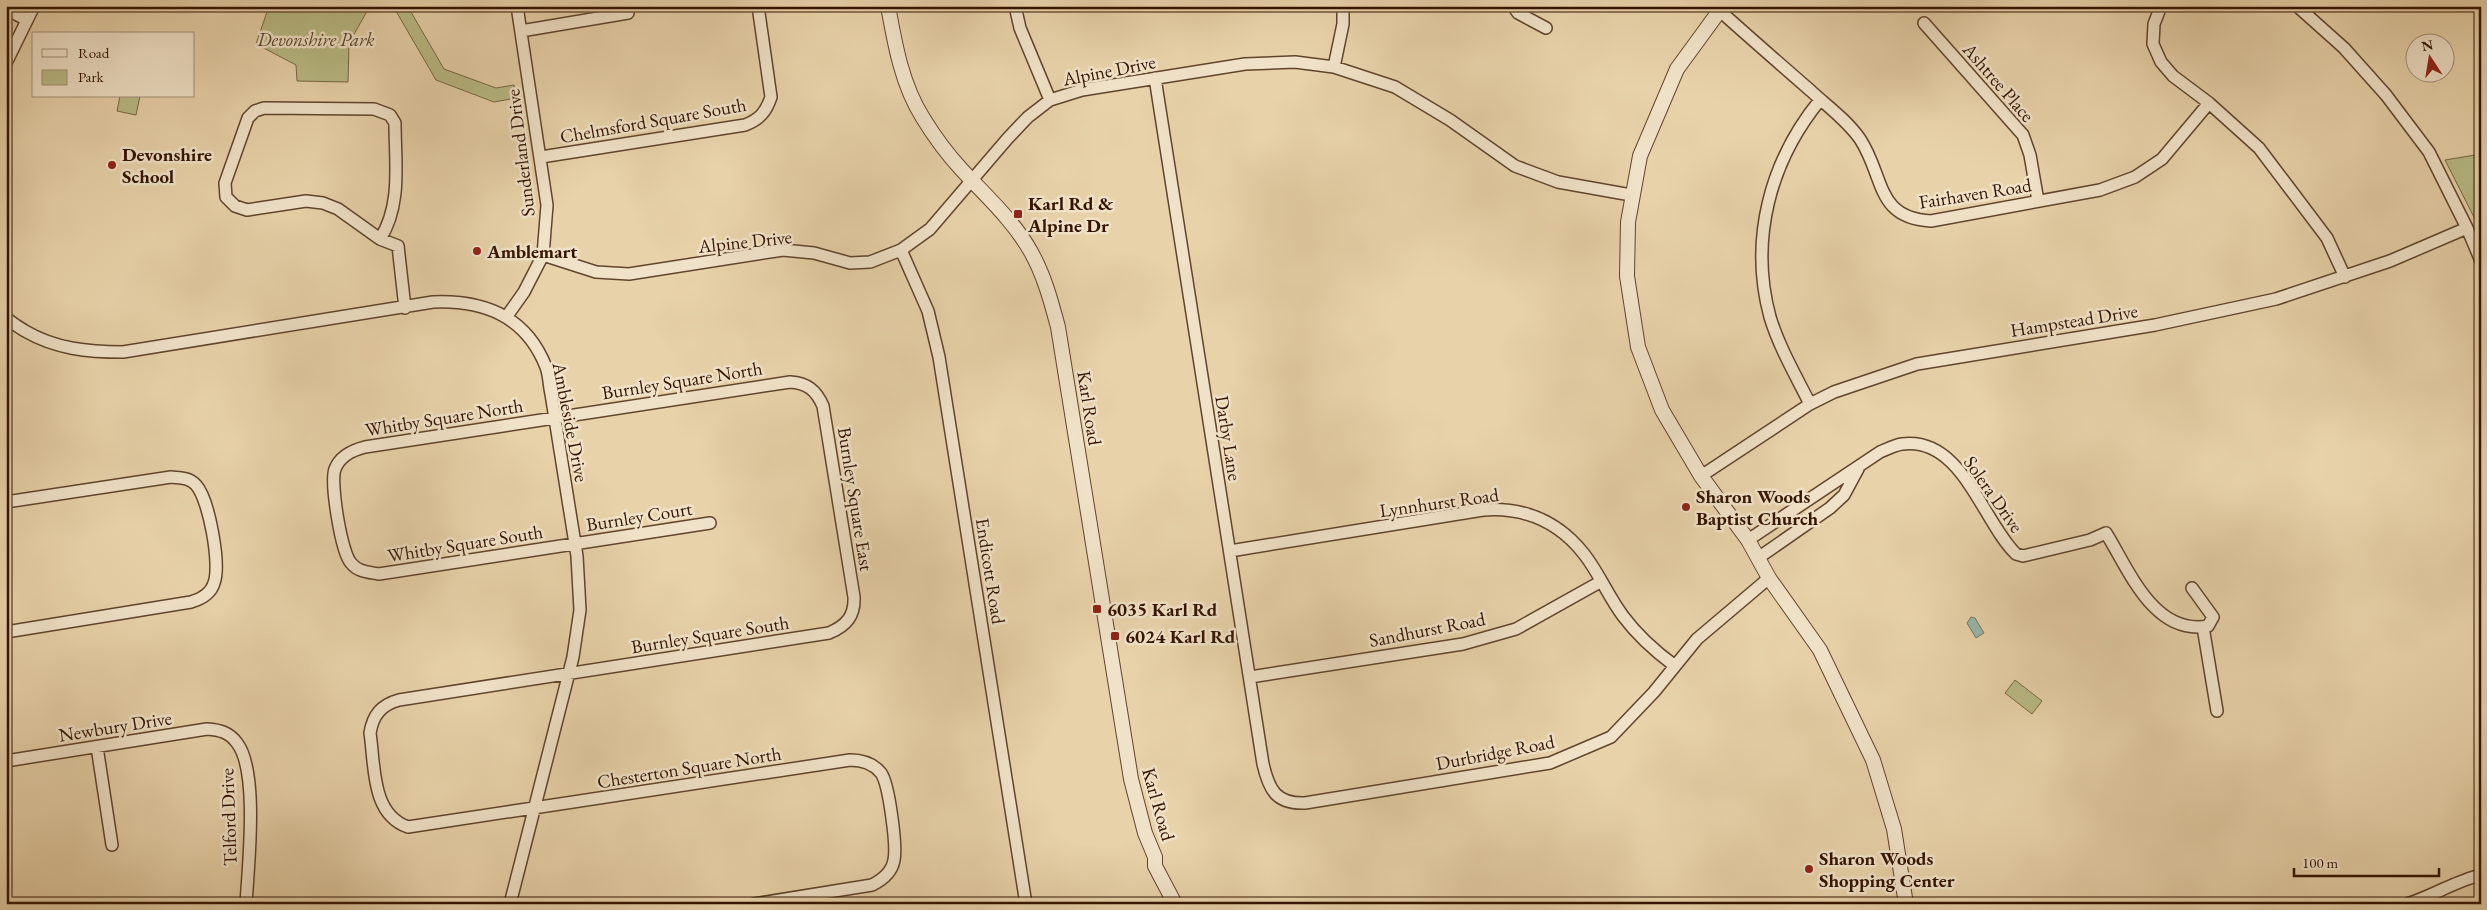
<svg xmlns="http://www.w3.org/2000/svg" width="2487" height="910" font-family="'EB Garamond',serif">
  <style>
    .green { fill: #b9bb86; stroke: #766844 }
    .water { fill: #98b7ae; stroke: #707669 }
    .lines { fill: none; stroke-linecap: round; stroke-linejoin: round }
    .minor-casing { stroke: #60442c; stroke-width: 14 }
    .tertiary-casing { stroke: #60442c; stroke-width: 16 }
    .minor { stroke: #f0e2c8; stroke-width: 11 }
    .tertiary { stroke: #f0e2c8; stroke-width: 14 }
    .poi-dot { fill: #8f2418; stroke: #f0e2c8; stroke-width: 2 }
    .labels { text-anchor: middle; stroke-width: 5; stroke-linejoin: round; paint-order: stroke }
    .park-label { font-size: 19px; font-style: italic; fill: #5b462a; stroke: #f0e2c8 }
    .street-label { font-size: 19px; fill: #331402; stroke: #f0e2c8 }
    .poi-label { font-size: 19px; font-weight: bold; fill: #331402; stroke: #f0e2c8; text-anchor: start }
  </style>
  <rect width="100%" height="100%" fill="#e8d2aa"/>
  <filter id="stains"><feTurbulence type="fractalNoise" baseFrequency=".004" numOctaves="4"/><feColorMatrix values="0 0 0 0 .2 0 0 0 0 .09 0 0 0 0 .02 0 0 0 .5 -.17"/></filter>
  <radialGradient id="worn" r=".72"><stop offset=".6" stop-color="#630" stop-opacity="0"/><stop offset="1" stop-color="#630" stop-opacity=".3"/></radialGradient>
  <!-- green -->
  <path class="green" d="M269 6H370L349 43 348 82 297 81 296 65 256 44Z
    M393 6H412L411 12 444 69 496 88 514 85 516 98 494 102 436 80Z
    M120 96H140L136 115 117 111Z
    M2481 154V231L2445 160Z
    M2015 680 2042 701 2032 714 2005 693Z"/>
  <!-- water -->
  <path class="water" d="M1971 617 1975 618 1984 633 1976 638 1967 623Z"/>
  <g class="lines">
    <!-- minor casing -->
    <g class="minor-casing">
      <path id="minor" d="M1015 6 1020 28 1050 100
        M1513 6 1518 13 1546 28
        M2161 6 2154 24 2153 44 2161 62 2173 76 2209 103 2259 148 2327 238 2345 277
        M2297 6 2344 48 2386 95 2429 152 2467 228 2481 261
        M6 9 27 20
        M1719 10C1749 37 1780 64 1811 91 1827 106 1847 120 1860 139 1885 177 1875 218 1931 221L2100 190 2135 177 2162 159 2209 103
        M1924 23 2023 135 2030 155 2038 201
        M521 31 628 13
        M6 63 34 6
        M1334 67 1343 24V6
        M1155 78 1263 764C1269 790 1276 804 1305 803L1550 763 1611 737 1654 692 1697 639 1769 578
        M541 157 745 125C760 119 766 112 771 97L758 6
        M380 239C402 205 395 162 395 123L390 115 374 109 264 108 255 111 248 118 225 183 226 197 235 206 247 210 306 201 323 203 338 209 380 239 398 246 405 308
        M901 250 928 311 939 357 1026 904
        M543 255 596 272 629 274 783 250 814 253 850 263 870 262 901 250 930 229 1008 138 1028 117 1050 100 1082 90 1245 64 1295 62 1334 67 1395 87 1450 120 1515 166 1558 182 1631 195
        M507 316 524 292 543 255 547 205 517 6
        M6 317C11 323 19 327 25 331 56 349 88 352 123 352L433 302C484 300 526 316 546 367 549 375 549 385 551 394L577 556 580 610 573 657 510 904
        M1810 404C1796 376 1779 347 1770 317 1749 240 1770 161 1820 100
        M1701 476 1810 404 1834 392 1917 364 2155 325 2276 299 2390 261 2467 228
        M6 502 171 477C180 478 189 477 196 485 209 499 221 565 214 583 211 594 201 599 191 602L6 632
        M710 523 379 574C368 572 358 572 351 563 341 552 330 482 335 469 340 456 353 450 365 447L790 382C807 383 816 390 823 406L854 597C855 616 846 626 829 633L399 700C381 705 373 715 370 733 375 766 371 814 408 827L850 760C862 760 873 763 881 773 889 784 897 846 894 860 892 872 882 880 872 885L754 904
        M1748 540 1880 452C1887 449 1895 445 1902 444 1962 436 1982 521 2016 554L2023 556 2090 540 2106 533C2129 570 2154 636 2208 626L2213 617 2192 588
        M1230 551 1483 510C1524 507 1558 521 1584 554 1599 573 1608 596 1623 616 1637 635 1656 652 1675 666
        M1758 558 1830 508 1844 495 1858 469
        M2203 627 2217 711
        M1250 677 1463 644 1516 629 1600 582
        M97 747 112 845
        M6 761 207 729C220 730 229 732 237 743 259 771 248 868 246 904
        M2407 904C2433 896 2455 881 2481 875"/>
    </g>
    <!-- tertiary casing -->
    <g class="tertiary-casing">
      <path id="tertiary" d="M888 6C895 45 902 85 923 118 934 136 948 155 962 170 986 196 1014 221 1031 252 1044 275 1051 301 1058 327L1131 779 1145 833 1155 857V866L1175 904
        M1723 6 1677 69 1640 156 1628 222 1627 276 1638 347 1662 410 1701 476 1748 540 1769 578 1820 650 1873 760 1894 829 1906 904"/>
    </g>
    <!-- minor -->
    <use href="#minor" class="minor"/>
    <!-- tertiary -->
    <use href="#tertiary" class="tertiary"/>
  </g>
  <!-- markers -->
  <g class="poi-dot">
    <circle cx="112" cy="165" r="5"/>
    <rect x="1013" y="209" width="10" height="10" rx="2.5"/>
    <circle cx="477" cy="251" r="5"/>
    <circle cx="1686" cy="507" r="5"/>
    <rect x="1092" y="604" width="10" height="10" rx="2.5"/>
    <rect x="1110" y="631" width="10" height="10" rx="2.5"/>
    <circle cx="1809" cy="869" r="5"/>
  </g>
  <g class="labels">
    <!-- park labels -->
    <g class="park-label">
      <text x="316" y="46">Devonshire Park</text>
    </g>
    <!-- street labels -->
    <g class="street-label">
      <text transform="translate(1109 70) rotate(-11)" y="7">Alpine Drive</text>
      <text transform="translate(1999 82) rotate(49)" y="7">Ashtree Place</text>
      <text transform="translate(653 120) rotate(-10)" y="7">Chelmsford Square South</text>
      <text transform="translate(520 153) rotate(-97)" y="7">Sunderland Drive</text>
      <text transform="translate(1975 193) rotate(-9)" y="7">Fairhaven Road</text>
      <text transform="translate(745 241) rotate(-6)" y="7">Alpine Drive</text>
      <text transform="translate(2074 320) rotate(-9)" y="7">Hampstead Drive</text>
      <text transform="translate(682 380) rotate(-9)" y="7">Burnley Square North</text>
      <text transform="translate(1090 408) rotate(81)" y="7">Karl Road</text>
      <text transform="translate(444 417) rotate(-9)" y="7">Whitby Square North</text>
      <text transform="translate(571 422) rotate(79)" y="7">Ambleside Drive</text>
      <text transform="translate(1229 438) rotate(81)" y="7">Darby Lane</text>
      <text transform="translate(1994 494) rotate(55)" y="7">Solera Drive</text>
      <text transform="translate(856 499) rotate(81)" y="7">Burnley Square East</text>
      <text transform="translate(1439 502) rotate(-8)" y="7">Lynnhurst Road</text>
      <text transform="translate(639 516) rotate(-9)" y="7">Burnley Court</text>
      <text transform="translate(465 543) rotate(-9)" y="7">Whitby Square South</text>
      <text transform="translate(991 571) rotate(81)" y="7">Endicott Road</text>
      <text transform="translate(1427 629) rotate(-11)" y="7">Sandhurst Road</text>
      <text transform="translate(710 634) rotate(-9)" y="7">Burnley Square South</text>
      <text transform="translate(115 726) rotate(-9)" y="7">Newbury Drive</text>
      <text transform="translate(1495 752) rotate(-11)" y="7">Durbridge Road</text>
      <text transform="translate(689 767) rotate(-9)" y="7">Chesterton Square North</text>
      <text transform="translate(1159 804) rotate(74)" y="7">Karl Road</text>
      <text transform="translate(228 817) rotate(-92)" y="7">Telford Drive</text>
    </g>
    <!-- poi labels -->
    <g class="poi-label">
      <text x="122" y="161">Devonshire<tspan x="122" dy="22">School</tspan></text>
      <text x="1028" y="210">Karl Rd &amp;<tspan x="1028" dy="22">Alpine Dr</tspan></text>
      <text x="487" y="258">Amblemart</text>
      <text x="1696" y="503">Sharon Woods<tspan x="1696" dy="22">Baptist Church</tspan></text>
      <text x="1107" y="616">6035 Karl Rd</text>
      <text x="1125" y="643">6024 Karl Rd</text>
      <text x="1819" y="865">Sharon Woods<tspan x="1819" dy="22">Shopping Center</tspan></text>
    </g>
  </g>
  <!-- margin -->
  <rect width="2487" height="910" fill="none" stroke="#e8d2aa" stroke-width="25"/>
  <rect x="8" y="8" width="2472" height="895" fill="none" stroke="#331402" stroke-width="2.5"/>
  <rect x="12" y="12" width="2462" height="885" fill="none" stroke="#331402"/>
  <!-- legend -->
  <rect x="32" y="32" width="162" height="65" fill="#f0e2c8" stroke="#a49079"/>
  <rect x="42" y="49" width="25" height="8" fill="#f0e2c8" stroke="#a49079"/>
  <text x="78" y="58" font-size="15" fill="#331402">Road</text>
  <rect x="42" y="70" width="25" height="15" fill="#b9bb86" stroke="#a49079"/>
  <text x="78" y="82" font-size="15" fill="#331402">Park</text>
  <!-- north arrow -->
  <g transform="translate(2430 58) rotate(348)"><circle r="24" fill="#f0e2c8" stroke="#a49079"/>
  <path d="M0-4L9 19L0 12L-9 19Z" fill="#8f2418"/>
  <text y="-8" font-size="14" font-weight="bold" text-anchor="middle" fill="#331402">N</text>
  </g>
  <!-- scale -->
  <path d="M2294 868v8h145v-8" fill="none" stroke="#331402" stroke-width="2.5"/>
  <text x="2302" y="868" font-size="15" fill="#331402" stroke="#f0e2c8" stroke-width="4" paint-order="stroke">100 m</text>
  <rect width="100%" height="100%" filter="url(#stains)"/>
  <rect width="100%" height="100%" fill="url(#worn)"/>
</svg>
